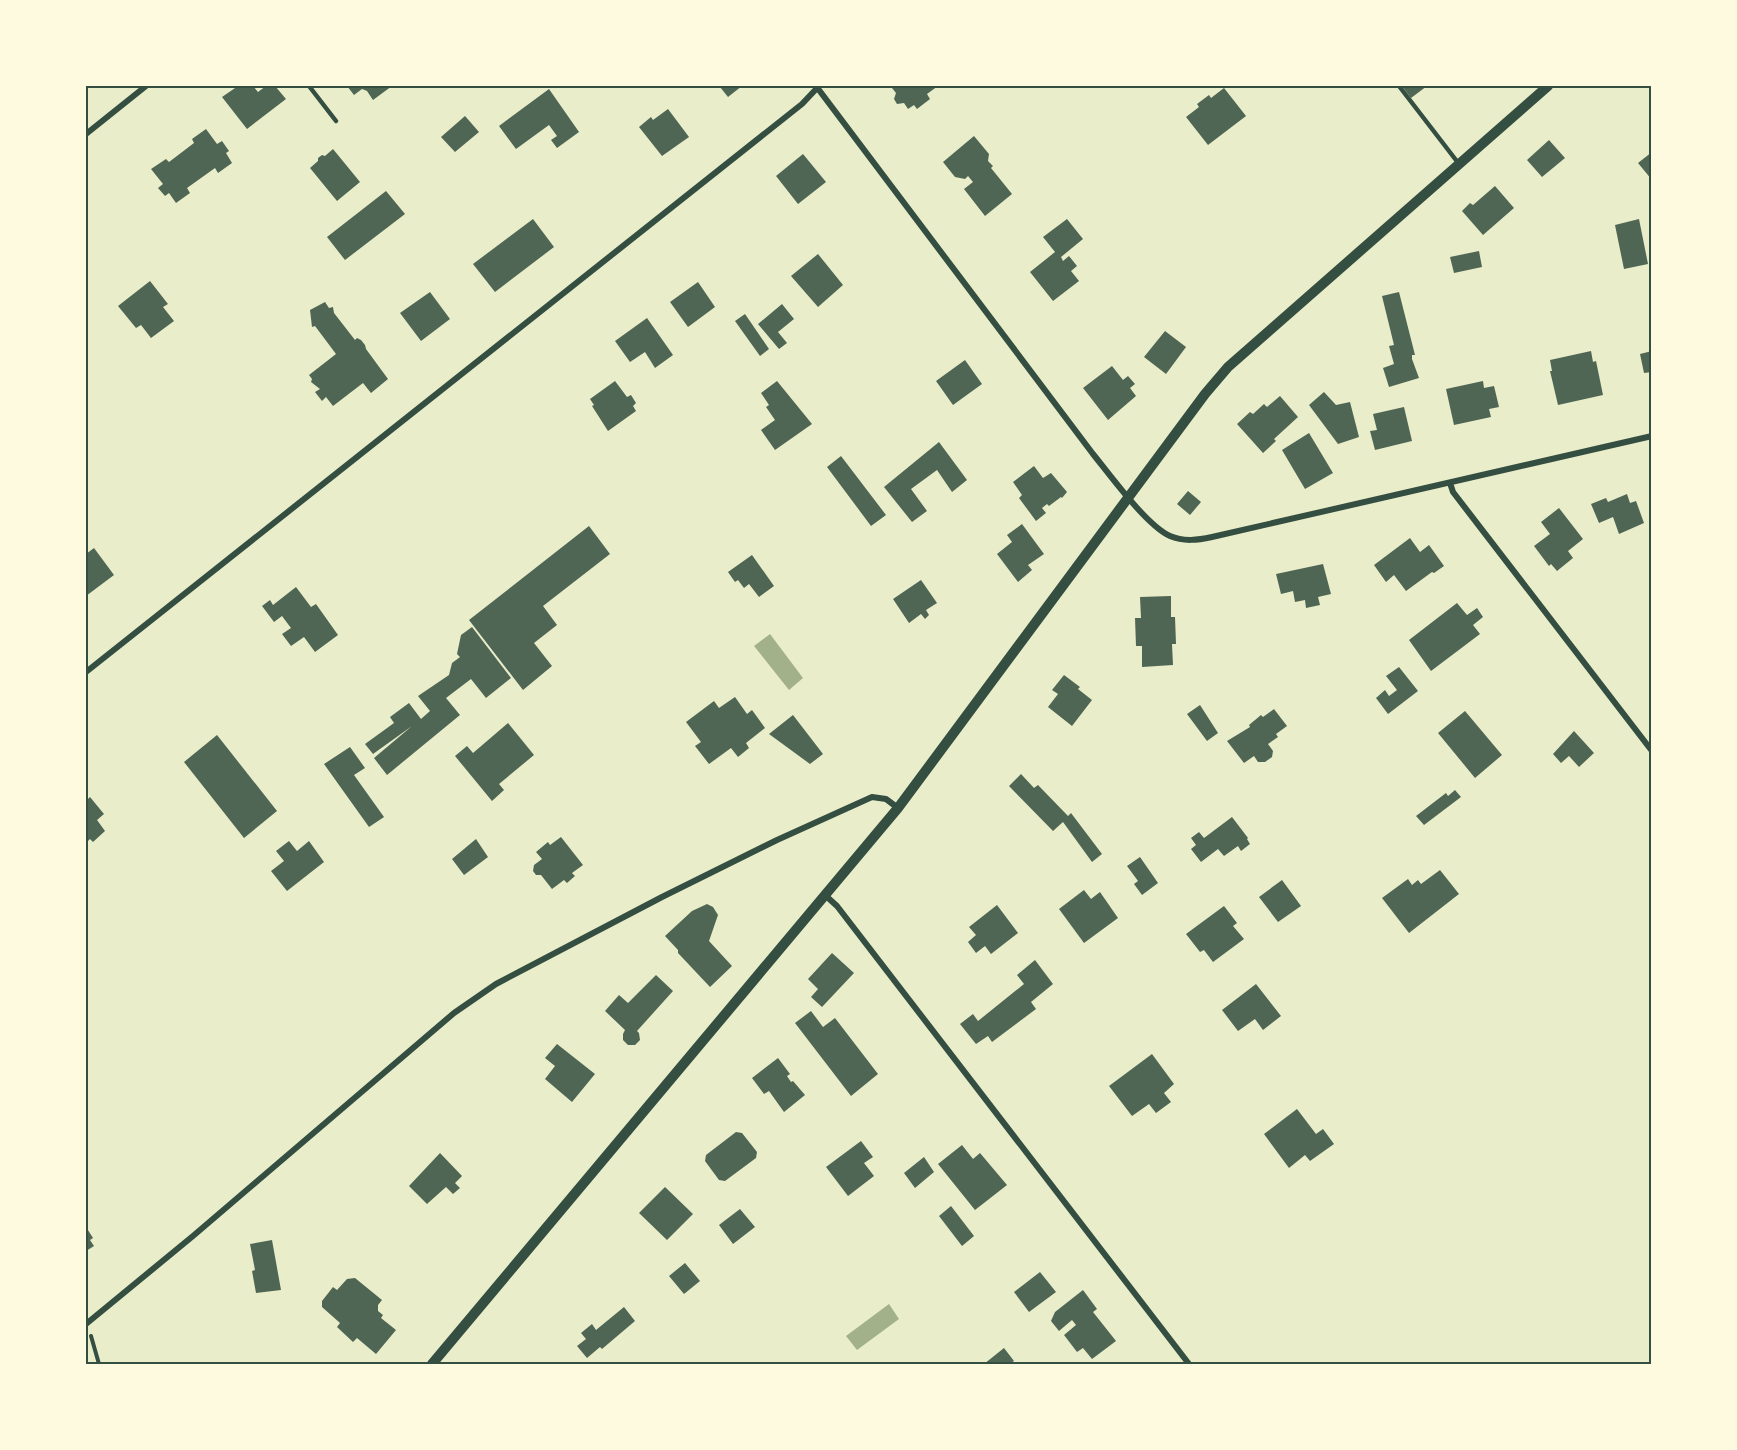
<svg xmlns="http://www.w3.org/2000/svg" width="1737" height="1450" font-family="'PT Sans Narrow',sans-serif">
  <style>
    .water { fill: #a3b18a }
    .building { fill: #4f6655 }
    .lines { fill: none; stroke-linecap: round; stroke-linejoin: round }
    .path { stroke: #344e41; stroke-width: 4 }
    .service { stroke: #344e41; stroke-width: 4.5 }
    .minor { stroke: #344e41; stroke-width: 6 }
    .tertiary { stroke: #344e41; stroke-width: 10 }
    .neatline { fill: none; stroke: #344e41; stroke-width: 2 }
  </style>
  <rect width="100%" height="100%" fill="#e9edc9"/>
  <!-- water -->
  <path class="water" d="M770 634 803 678 789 690 754 646Z
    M889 1304 899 1319 857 1350 846 1336Z"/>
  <!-- building -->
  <path class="building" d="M238 86H253L258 92 266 86H275L286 99 247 129 222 97Z
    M347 86H392L373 100 367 91 362 89 354 95Z
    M721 86H742L728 97 720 87Z
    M892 86H938L927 94 930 99 917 109 914 105 908 109 904 103 897 104 894 99 896 93 892 88 893 87Z
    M1402 86H1427L1411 98Z
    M1224 88 1246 116 1208 145 1186 117 1199 107 1197 104 1209 95 1211 98Z
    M549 89 579 132 557 148 551 140 557 136 549 125 516 149 499 126Z
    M668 109 689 137 662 156 639 127 651 117 653 120Z
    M465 116 479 132 455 152 441 137Z
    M206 129 217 144 222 141 229 151 226 153 232 163 218 173 215 168 187 188 190 193 176 203 169 193 165 196 158 188 163 184 151 169 166 159 169 162 194 143 192 139Z
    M974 136 989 154 988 161 993 166 991 168 1012 194 985 216 964 189 973 182 968 176 965 179 955 177 943 162Z
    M1549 140 1565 158 1542 177 1527 160Z
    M333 149 360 182 337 201 310 168 318 161V158L322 155 325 156Z
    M1652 152V180L1638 163Z
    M803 154 826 182 798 204 776 176Z
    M1495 186 1514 208 1483 235 1462 211 1470 203 1473 205Z
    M386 191 405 214 345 260 327 237Z
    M533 219 554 247 495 292 473 264Z
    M1067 219 1083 239 1061 257 1063 261 1069 256 1077 266 1071 271 1079 281 1053 301 1030 272 1055 252 1043 237Z
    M1639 219 1648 264 1624 269 1615 225Z
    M1479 251 1482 267 1454 273 1450 257Z
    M818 254 843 285 818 307 791 276Z
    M150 281 168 304 163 307 174 321 151 338 141 325 136 328 118 306Z
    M698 282 715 307 688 327 670 302Z
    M430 292 450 319 421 341 400 313Z
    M1399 292 1415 355H1412V359L1419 378 1389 387 1383 368 1394 364 1389 346 1394 345 1382 296Z
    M325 302 329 308 333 307 334 313 355 340 357 338 361 340 365 345 366 349 388 379 371 393 363 383 333 406 326 397 322 401 315 392 320 389 311 382 312 379 309 375 336 354 315 326 312 327 310 310Z
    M782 304 794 319 778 332 787 343 779 349 758 324Z
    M745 314 769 349 760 356 735 321Z
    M647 318 673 355 655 368 645 352 630 362 615 341Z
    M1165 331 1186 347 1166 374 1144 357Z
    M1591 351 1593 362 1596 361 1603 395 1558 405 1550 371H1552L1550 360Z
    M1652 351V372L1644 373 1640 354Z
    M965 360 982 384 953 405 936 381Z
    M1112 366 1123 380 1128 376 1135 384 1130 388 1136 396 1108 420 1083 388Z
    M615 381 627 397 631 395 636 403 633 406 636 411 608 431 592 406 594 405 590 399Z
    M777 381 812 424 775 450 761 430 775 420 766 407 769 405 761 393Z
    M1483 381 1484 388 1494 386 1499 407 1489 409 1491 417 1454 425 1446 389Z
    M1324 392 1336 405 1350 402 1359 437 1338 444 1309 405Z
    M1280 396 1298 417 1274 439 1276 441 1263 453 1237 424 1250 412 1253 414 1264 404 1267 407Z
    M1404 407 1412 441 1375 450 1370 431 1377 430 1373 414Z
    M1309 433 1333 473 1305 489 1282 450Z
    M939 442 967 480 952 492 937 470 911 489 927 511 912 522 884 487Z
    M841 456 886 515 871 526 827 467Z
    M1034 466 1043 478 1051 473 1067 492 1062 498 1061 497 1049 506 1047 504 1042 508 1046 513 1036 521 1019 498 1022 495 1013 482Z
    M1188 491 1201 502 1190 515 1177 504Z
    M1627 494 1630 503 1636 501 1644 523 1619 534 1613 517 1599 523 1591 504 1606 498 1608 502Z
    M1559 508 1583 539 1568 551 1573 558 1557 571 1551 564 1549 566 1534 546 1550 534 1541 522Z
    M1022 524 1044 554 1028 565 1032 570 1018 582 997 554 1012 542 1007 535Z
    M589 526 610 554 543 606 557 625 534 643 552 666 523 690 469 620Z
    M1410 538 1420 552 1429 545 1444 566 1434 573 1432 572 1406 591 1394 575 1386 582 1374 565Z
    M94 548 114 575 86 596V554Z
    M752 555 774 586 759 597 749 584 744 588 738 580 735 582 728 572Z
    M1323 564 1331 594 1318 597 1320 605 1306 608 1305 600 1295 602 1293 591 1281 594 1276 574Z
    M921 580 937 603 926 610 929 615 925 619 921 614 909 623 893 599Z
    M296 587 311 607 316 604 338 635 315 652 304 637 291 646 282 634 291 628 282 616 274 622 262 606 270 600 273 605Z
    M1171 596V617H1175L1176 644H1172L1173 665 1142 667V646H1136L1135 618H1141L1140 597Z
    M1457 603 1467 615 1477 608 1483 617 1473 625 1480 634 1431 671 1409 640Z
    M472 627 511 678 486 698 471 679 446 698 460 715 387 775 374 758 412 726 373 754 365 744 394 723 390 717 409 703 421 719 430 711 418 696 449 675 452 663 460 657 457 654 461 635Z
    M1399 667 1418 691 1388 714 1376 698 1385 690 1389 696 1397 690 1386 676Z
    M1064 675 1080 687 1078 689 1092 700 1072 726 1048 707 1058 694 1052 690Z
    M735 697 747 714 752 710 765 728 746 743 749 748 738 757 731 748 709 764 695 746 701 742 686 722 714 701 719 708Z
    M1200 705 1218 733 1207 741 1187 714Z
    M1274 709 1287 726 1276 734 1278 737 1268 744 1273 751 1272 757 1265 762H1258L1254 756 1244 763 1227 741 1250 727 1249 725 1261 715 1263 717Z
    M1465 711 1502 755 1475 778 1438 733Z
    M793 715 823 754 810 764 769 734Z
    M508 723 534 755 499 784 504 790 492 801 455 756 467 746 473 753Z
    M1574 731 1594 753 1579 767 1569 756 1561 763 1553 754Z
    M217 735 277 811 244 838 184 762Z
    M350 747 365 768 354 775 384 817 369 827 324 764Z
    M1021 774 1034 788 1038 785 1068 816 1071 813 1102 854 1092 862 1063 822 1053 831 1009 786Z
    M1455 790 1461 797 1424 825 1416 816 1446 793 1448 796Z
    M90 797 104 814 97 820 105 831 93 842 90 839 86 843V801Z
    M1232 817 1248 838 1247 839 1250 844 1241 851 1238 846 1224 856 1218 849 1201 862 1191 849 1196 845 1191 838 1199 832 1204 838Z
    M561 837 583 865 572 873 575 876 567 883 564 880 552 889 541 875H536L533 871 534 865 542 859 536 852 548 842 550 845Z
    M476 839 488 857 464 875 452 859Z
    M289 841 297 851 309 841 324 862 287 891 271 871 284 861 276 851Z
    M1140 857 1158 883 1142 895 1134 884 1138 881 1127 866Z
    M1440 870 1459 894 1409 933 1382 898 1408 879 1412 885 1418 880 1421 884Z
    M1282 880 1301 906 1278 922 1259 897Z
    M1084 890 1091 899 1100 892 1118 918 1084 943 1059 909Z
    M707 904 713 907 718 915 709 941 732 966 710 987 678 953V950L665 936 692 911Z
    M997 905 1018 933 991 954 985 946 976 953 968 942 976 935 969 927Z
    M1224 906 1237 923 1233 926 1244 939 1213 962 1204 950 1200 952 1186 934Z
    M832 953 854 973 822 1007 811 997 818 989 808 979Z
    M1035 960 1053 984 1031 1002 1036 1009 992 1042 988 1036 976 1044 960 1024 973 1014 978 1021 1024 984 1017 975Z
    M656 975 673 991 637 1031 639 1033 640 1040 635 1045H628L623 1040V1034L625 1030 605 1011 619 995 628 1003Z
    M1256 984 1281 1016 1263 1030 1255 1019 1238 1031 1222 1010Z
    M811 1011 823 1027 835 1018 878 1074 851 1096 795 1023Z
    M557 1044 595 1074 572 1102 545 1079 555 1066 545 1058Z
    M1152 1054 1174 1084 1164 1093 1171 1102 1156 1113 1149 1104 1132 1116 1109 1086Z
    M778 1058 790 1074 787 1076 791 1082 793 1081 805 1095 784 1112 769 1091 764 1094 752 1078Z
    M1297 1109 1316 1134 1323 1129 1334 1144 1310 1161 1305 1155 1289 1168 1264 1134Z
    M736 1132 742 1133 757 1152 756 1158 725 1181 719 1180 705 1161 706 1155Z
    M861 1141 873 1157 864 1163 874 1176 848 1196 826 1167Z
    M962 1145 973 1159 980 1153 1007 1185 975 1210 938 1164Z
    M440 1153 462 1176 455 1183 460 1188 453 1194 446 1187 427 1204 409 1186Z
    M924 1157 934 1172 915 1188 904 1173Z
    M665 1187 693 1214 667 1240 639 1213Z
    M951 1206 974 1236 962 1246 939 1216Z
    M740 1209 755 1227 733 1244 719 1225Z
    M86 1227 93 1238 90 1240 94 1246 86 1251Z
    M272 1240 281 1290 256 1293 252 1271 255 1270 250 1244Z
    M685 1263 700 1281 684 1294 669 1276Z
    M1040 1272 1056 1292 1029 1312 1014 1292Z
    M355 1278 382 1300 378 1305V1311L383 1315 381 1318 396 1330 376 1354 357 1338 353 1342 337 1327 340 1323 322 1307V1301L333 1287 337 1290 347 1279Z
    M1083 1290 1097 1309 1093 1312 1116 1341 1092 1359 1083 1348 1077 1352 1064 1335 1076 1325 1072 1320 1059 1331 1051 1321 1055 1312Z
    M624 1307 635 1321 602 1349 600 1347 587 1358 577 1346 586 1339 581 1333 592 1324 596 1330Z
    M1004 1348 1014 1361 1009 1364H984Z"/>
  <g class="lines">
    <!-- path -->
    <path class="path" d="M91 1336 99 1364"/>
    <!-- service -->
    <path class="service" d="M309 86 336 121
      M1399 86 1459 164"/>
    <!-- minor -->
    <path class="minor" d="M816 86 1093 454C1110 475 1147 526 1170 536 1184 542 1198 540 1212 537L1652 436
      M86 134 146 86
      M1450 483 1453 492 1652 751
      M86 672 802 104 819 86
      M826 896 837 906 1189 1364
      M86 1324 193 1236 454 1013 496 984 662 897 777 840 872 797 886 799 898 808"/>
    <!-- tertiary -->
    <path class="tertiary" d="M432 1364 898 808 1205 394 1228 367 1548 86"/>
  </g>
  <!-- border -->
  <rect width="1737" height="1450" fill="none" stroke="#fefae0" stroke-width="174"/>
  <rect x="87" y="87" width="1563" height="1276" class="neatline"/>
</svg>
